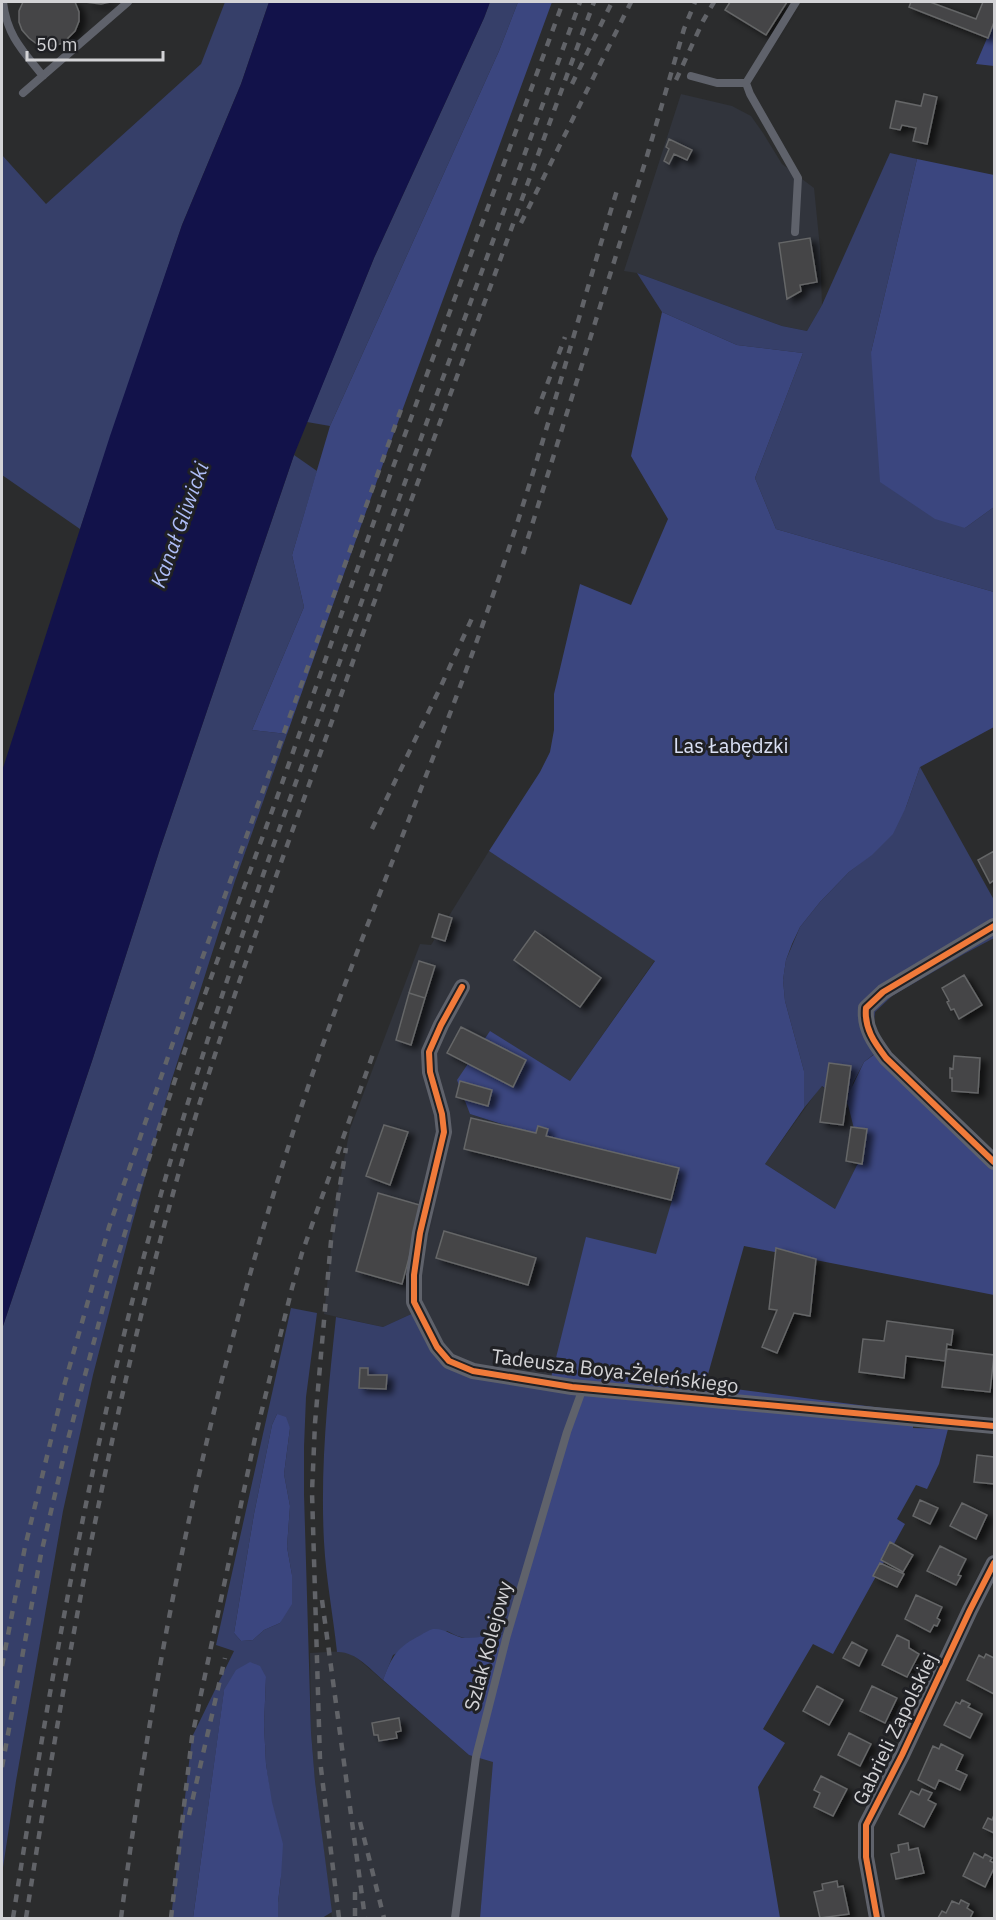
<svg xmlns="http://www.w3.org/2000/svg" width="996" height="1920" font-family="'IBM Plex Sans',sans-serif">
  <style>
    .built { fill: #31343c }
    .green { fill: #363f69; fill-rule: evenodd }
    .forest { fill: #3b467f }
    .water { fill: #12124a }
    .building { fill: #444546; stroke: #656667; stroke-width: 1.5; filter: url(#shadow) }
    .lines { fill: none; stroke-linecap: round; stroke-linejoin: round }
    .service { stroke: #5f626b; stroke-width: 8 }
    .minor { stroke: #5f626b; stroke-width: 16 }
    .rail { stroke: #616368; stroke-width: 4.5; stroke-dasharray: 8 8; stroke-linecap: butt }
    .cycleway-casing { stroke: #202125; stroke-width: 10 }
    .cycleway { stroke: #f17a3a; stroke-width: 6 }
    .labels { text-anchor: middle; stroke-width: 6; stroke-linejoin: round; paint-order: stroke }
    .park-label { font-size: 20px; fill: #dae0f4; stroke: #202125 }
    .street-label { font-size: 20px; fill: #d3d3d6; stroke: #202125 }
    .water-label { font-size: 21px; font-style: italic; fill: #aebdf6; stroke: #202125 }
  </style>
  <defs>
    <filter id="shadow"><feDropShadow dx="6" dy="4" stdDeviation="3" flood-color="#0009"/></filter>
  </defs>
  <rect width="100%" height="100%" fill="#2b2c2d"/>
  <!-- built -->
  <path class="built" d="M681 94 732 106 751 116 763 133 782 164 814 188 820 248 822 305 807 331 782 326 637 273 624 271Z
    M489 851 655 960 570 1081 490 1032 470 1114 678 1180 657 1254 548 1390 455 1369 420 1310 383 1327 324 1314 336 1201 350 1129 420 944 431 945Z
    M821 1086 848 1105 861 1157 835 1209 765 1164Z
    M345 1651 357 1658 469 1755 494 1761 480 1918H332L315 1781 311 1732 310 1653Z"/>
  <!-- green -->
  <path class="green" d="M225 2H269L241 84 182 225 80 529 2 475V155L46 204 201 64Z
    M490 2H518L499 51 330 426 307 422 374 258 484 18Z
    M890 153 917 159 871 352 965 528 994 507V592L776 529 755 478 803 353 737 345 662 312 637 273 782 326 807 331 822 305Z
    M294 455 317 471 292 555 304 607 252 730 287 734 235 881 171 1082 127 1243 93 1375 63 1511 16 1781 2 1874V1329L93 1058 160 849Z
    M920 767 994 900V938L964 954 892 996 875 1012 874 1022 883 1047 864 1062 853 1083 848 1105 822 1086 804 1108V1071L785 1001 783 980 786 960 800 927 820 902 849 872 872 854 906 807Z
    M291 1308 317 1313 306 1397 304 1447V1494L311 1732 315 1781 332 1912 322 1918H278V1902L281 1877 266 1764 264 1725 266 1677 224 1691 193 1918H171L192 1737 234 1651 216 1645ZM277 1414 290 1428 284 1474 290 1506 287 1547 292 1575 280 1623 264 1630 253 1640 241 1641 234 1633 254 1514 272 1425Z
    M420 1310 443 1355 578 1395 507 1635C492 1633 476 1642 461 1637 456 1636 452 1633 447 1631L393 1655 383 1680C370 1669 355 1651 337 1652 333 1615 326 1579 324 1542 320 1467 328 1392 336 1317L383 1327Z"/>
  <!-- forest -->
  <path class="forest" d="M518 2H552L394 433 287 734 252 730 304 607 292 555 330 426 499 51Z
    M994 22V66L976 64Z
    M917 159 994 175V507L965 528 935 519 880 482 871 352Z
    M662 312 737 345 803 353 755 478 776 529 994 592V727L920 767 906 807 893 834 872 855 849 872 820 902 800 927 792 944 786 960 783 980 785 1001 804 1071V1108L765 1164 835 1209 861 1157 848 1105 849 1093 864 1062 883 1048 994 1157V1295L744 1246 705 1385 913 1412V1428L948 1429 939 1464 927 1489 916 1485 897 1519 905 1524 833 1654 813 1644 763 1729 785 1743 758 1787 780 1918H480L493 1762 469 1755 383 1680C392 1656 397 1647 421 1635 424 1633 429 1630 433 1629 445 1628 454 1637 465 1638 479 1639 493 1633 507 1635L578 1395 548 1390 586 1237 656 1254 678 1180 470 1114 457 1080 490 1031 570 1081 655 961 489 851 540 772 550 752 554 730V694L580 584 631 605 668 519 631 456Z
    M277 1414 286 1417 290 1428 284 1474 290 1506 287 1547 292 1575V1604L280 1623 264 1630 253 1640 241 1641 234 1633 254 1514 272 1425Z
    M250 1662 260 1666 266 1677 264 1725 266 1764 272 1802 283 1844 281 1877 278 1902V1918H193L224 1690 236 1670Z"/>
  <!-- water -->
  <path class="water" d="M269 2H490L484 18 374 258 294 455 160 849 93 1058 2 1329V771L110 436 182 225 241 84Z"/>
  <!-- building -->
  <path class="building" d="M23 2H75L79 12V21L75 31 63 43 53 46 37 44 29 38 22 30 19 22V11Z
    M85 2H110L101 4Z
    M730 2H787L766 35 725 10Z
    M911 2H930L976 19 983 2H994V22L988 38 909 7Z
    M924 94 937 97 927 144 913 141 916 128 902 125 900 130 890 128 896 101 921 106Z
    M669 139 692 150 687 160 674 154 669 164 664 161 669 149 666 147Z
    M810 238 817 282 800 285 801 291 787 299 779 243Z
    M994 851V880L990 883 978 860Z
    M439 914 452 918 445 941 432 937Z
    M535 931 601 978 580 1007 514 960Z
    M419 961 435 966 425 998 409 993Z
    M964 975 982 1005 959 1019 954 1009 951 1010 947 1002 949 1001 942 988Z
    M409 993 425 998 411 1045 396 1040Z
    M461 1027 526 1060 513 1087 447 1053Z
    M954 1056 980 1058 978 1093 952 1091V1078H950V1068L953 1069Z
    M829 1063 851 1066 843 1125 820 1122Z
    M460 1081 492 1090 488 1106 456 1097Z
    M471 1118 536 1133 538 1126 548 1129 546 1136 679 1168 671 1200 464 1149Z
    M384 1125 408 1132 390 1185 366 1176Z
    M851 1127 867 1129 862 1164 846 1161Z
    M378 1193 423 1206 402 1284 356 1271Z
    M444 1231 536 1258 528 1285 436 1258Z
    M776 1248 816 1259 810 1316 794 1313 777 1353 762 1347 777 1310 769 1309Z
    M887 1321 953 1330 951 1345 947 1344 945 1361 906 1356 904 1378 859 1372 863 1339 884 1341Z
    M947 1349 994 1355 990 1392 942 1387Z
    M360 1368H368V1375H387L386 1389 359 1388Z
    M977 1455 994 1457V1484L974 1482Z
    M920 1500 938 1508 930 1524 913 1516Z
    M962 1503 987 1515 976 1539 950 1526Z
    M890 1542 913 1555 903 1572 881 1560Z
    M940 1546 966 1559 958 1575 961 1576 956 1585 927 1571Z
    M880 1563 904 1574 897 1587 873 1576Z
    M916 1595 942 1607 937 1618 940 1620 937 1626 934 1625 930 1632 905 1619Z
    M897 1635 909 1641V1648L919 1654 907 1677 882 1665Z
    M852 1642 867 1650 859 1666 843 1658Z
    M986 1654 994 1658V1694L967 1680 979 1655 984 1658Z
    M817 1686 843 1700 829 1725 803 1711Z
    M872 1686 897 1698 885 1723 860 1711Z
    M962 1700 970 1704 968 1707 982 1714 970 1738 944 1725 956 1702 960 1704Z
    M399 1718 401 1731 396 1732 397 1738 379 1741 378 1735H374L372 1723Z
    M849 1733 871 1744 860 1766 838 1755Z
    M941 1744 963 1755 956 1770 967 1775 960 1790 939 1780 935 1789 918 1780 933 1746 939 1749Z
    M821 1776 847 1789 833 1816 814 1807 820 1793 814 1790Z
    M922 1789 932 1793 928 1800 936 1804 924 1827 899 1814 911 1791 919 1795Z
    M994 1815V1833L983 1828 988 1818 992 1820Z
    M908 1843 909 1850 918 1848 924 1873 896 1879 891 1854 899 1852 898 1845Z
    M974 1853 983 1858 985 1854 992 1858 990 1861 994 1863V1868L985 1887 963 1876Z
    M837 1881 838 1887 843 1886 849 1914 820 1918 814 1892 823 1890 822 1884Z
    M961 1900 969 1904 967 1908 973 1912 970 1918H938L942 1911 946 1913 952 1901 959 1904Z"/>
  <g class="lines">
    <!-- service -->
    <path class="service" d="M3 2C7 36 23 51 43 76
      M691 76 717 83H746
      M23 93 128 2
      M795 232 798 178 750 94 746 83 796 2
      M455 1918 476 1757 507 1635 567 1432 583 1388"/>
    <!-- minor -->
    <path class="minor" d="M994 926 883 992 866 1008C864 1028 874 1042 886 1058L994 1162
      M462 987 441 1025 429 1052 430 1072 442 1114 444 1132 420 1233 414 1275V1302L437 1347 449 1361 473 1371 572 1387 994 1426
      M877 1918 866 1857V1825L902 1755 970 1610 994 1563"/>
    <!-- rail -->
    <path class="rail" d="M676 80 703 21 714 2
      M572 84 612 2
      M521 223 631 2
      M536 414 565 337
      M523 554 647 156 684 29 695 2
      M372 829 441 686 473 616
      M322 1600 365 1918
      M2 1666 25 1547 64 1386 109 1227 202 959 403 404
      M2 1767 41 1554 67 1443 110 1281 137 1194 190 1035 279 792 392 470 563 2
      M189 1815 225 1658
      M360 1822 384 1918
      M355 1892V1918
      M13 1918C50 1680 92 1441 157 1208 215 1001 289 800 363 598 435 399 508 200 580 2
      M26 1918C63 1680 105 1441 169 1208 214 1043 274 882 332 721 383 575 437 430 491 285 525 191 559 96 594 2
      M121 1918C157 1639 215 1364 305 1096 362 927 435 764 493 595 540 461 576 323 618 187
      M171 1918 192 1737 255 1438 292 1288 302 1253 373 1054
      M339 1918 320 1760 312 1492 315 1423 331 1241 346 1148"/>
    <!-- cycleway casing -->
    <g class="cycleway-casing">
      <path id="cycleway" d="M994 926 883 992 866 1008C864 1028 874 1042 886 1058L994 1162
        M462 987 441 1025 429 1052 430 1072 442 1114 444 1132 420 1233 414 1275V1302L437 1347 449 1361 473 1371 572 1387 994 1426
        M877 1918 866 1857V1825L902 1755 970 1610 994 1563"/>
    </g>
    <!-- cycleway -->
    <use href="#cycleway" class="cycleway"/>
  </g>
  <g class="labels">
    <!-- park labels -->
    <g class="park-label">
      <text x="731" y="753">Las Łabędzki</text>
    </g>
    <!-- street labels -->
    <g class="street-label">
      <text transform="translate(615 1371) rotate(7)" y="7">Tadeusza Boya-Żeleńskiego</text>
      <text transform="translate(488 1646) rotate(-75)" y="7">Szlak Kolejowy</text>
      <text transform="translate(895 1729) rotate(-64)" y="7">Gabrieli Zapolskiej</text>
    </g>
    <!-- water labels -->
    <g class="water-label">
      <text transform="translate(180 525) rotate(-70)" y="7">Kanał Gliwicki</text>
    </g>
  </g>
  <!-- border -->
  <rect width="996" height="1920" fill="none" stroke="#d3d3d6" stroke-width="6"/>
  <!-- scale -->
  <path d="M27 51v9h136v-9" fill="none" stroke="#d3d3d6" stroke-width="3"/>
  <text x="36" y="51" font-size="18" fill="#d3d3d6" stroke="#202125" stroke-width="4.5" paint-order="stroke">50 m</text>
</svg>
